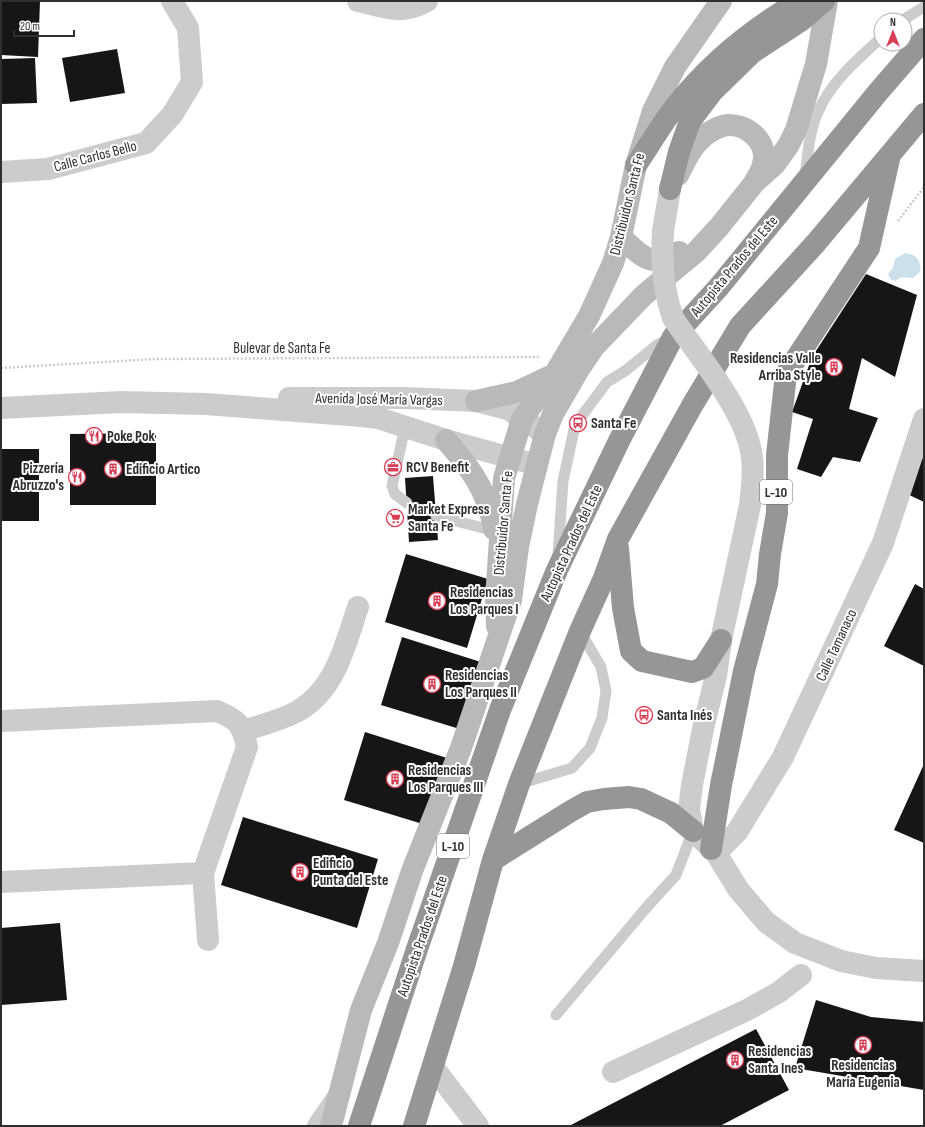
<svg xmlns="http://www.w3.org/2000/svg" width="925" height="1127" font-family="'Sofia Sans Condensed',sans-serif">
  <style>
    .water { fill: #cbe0ea }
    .building { fill: #161616 }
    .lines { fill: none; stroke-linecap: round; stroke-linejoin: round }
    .path { stroke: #ccc; stroke-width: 2.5; stroke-dasharray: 2 2; stroke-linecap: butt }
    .lane { stroke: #ccc; stroke-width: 11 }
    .street { stroke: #ccc; stroke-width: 22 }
    .secondary { stroke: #b9b9b9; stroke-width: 22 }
    .highway { stroke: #969696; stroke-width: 22 }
    .street-bridge { stroke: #ccc; stroke-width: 22 }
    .labels { text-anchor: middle; stroke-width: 4; stroke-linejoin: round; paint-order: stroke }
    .shield { fill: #fff; stroke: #6d6d6d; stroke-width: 1 }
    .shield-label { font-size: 14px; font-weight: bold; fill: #2f2f2f }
    .street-label { font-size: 15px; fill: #2f2f2f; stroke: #fff }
    .poi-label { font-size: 15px; font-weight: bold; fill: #2f2f2f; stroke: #fff; text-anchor: start }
  </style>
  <rect width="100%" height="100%" fill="#fff"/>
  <!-- water -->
  <path class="water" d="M905 253C916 254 922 261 920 272L913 278 902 277 895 281 890 279 888 274 893 268 895 259Z"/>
  <!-- building -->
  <path class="building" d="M1 1H40L38 57 1 55Z
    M117 49 125 93 70 102 62 58Z
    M35 58 37 103 1 104V59Z
    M866 274 917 295 895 377 862 358 849 409 878 418 860 462 833 457 821 477 797 469 813 419 792 412 812 357Z
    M156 433V505H70V434Z
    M1 449H39V521H1Z
    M924 455V502L905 493Z
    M433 476 438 540 409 542 405 478Z
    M406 554 488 579 467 648 385 622Z
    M915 584 924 589V666L884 646Z
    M402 637 484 663 463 730 381 705Z
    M365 732 447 758 426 825 344 800Z
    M924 764V843L894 830Z
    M243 817 378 859 357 928 221 885Z
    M60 923 67 1000 1 1005V928Z
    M816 1000 871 1017 924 1022V1090L795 1068Z
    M756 1029 789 1090 720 1126H569Z"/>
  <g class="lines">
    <!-- path -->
    <path class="path" d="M898 221 924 187
      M1 368 155 359 539 357"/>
    <!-- lane -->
    <path class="lane" d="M903 20 924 7
      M805 176C808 154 809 130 819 110 831 82 859 58 881 38
      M405 427 392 486 395 494 407 503
      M436 516 495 531
      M558 555 563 481 575 425 607 382 625 371 657 345 669 339
      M519 784 572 768 590 748 602 718 606 691 601 667 580 631
      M556 1015 646 908 676 875 693 831"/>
    <!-- street -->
    <path class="street" d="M358 1C385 7 401 16 427 1
      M1 172 48 169 146 143 172 115 192 82 188 28 172 1
      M663 231 670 189
      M289 398H404L476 401 508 409 545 434
      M1 408 121 402 206 404 361 416 378 418 446 440 537 465
      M750 505 721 640 716 676 704 724 692 785 689 809 693 831 716 853 738 889 766 922 795 943 841 961 876 968 924 971
      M1 721 217 711C238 720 242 724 247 747L203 873 1 882
      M243 731C261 725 282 720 298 711 336 689 345 645 358 607
      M716 853 737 832 783 757 883 543 924 419
      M203 873 208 940
      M433 1067 478 1126
      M613 1072 747 1010 779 992 801 975
      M318 1126 338 1097"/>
    <!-- secondary -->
    <path class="secondary" d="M678 175C685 162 691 147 703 137 709 132 719 126 728 125 748 124 769 143 763 164 762 170 758 176 755 181
      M621 237C641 256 652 270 679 252
      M476 401 517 392 553 375
      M446 440C470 468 488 491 494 529
      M497 626 496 599 504 478 522 419 554 375 589 316 613 263 621 237 636 165 653 111 675 67 721 1
      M331 1126 361 1010 388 943 412 871 461 748 511 600 518 547 527 504 545 434 553 414 579 369 594 347 644 295 696 252 719 227 755 182 775 164 788 146 796 130 816 64 827 1"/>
    <!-- highway -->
    <path class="highway" d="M636 165C649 146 661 125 675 107 709 64 753 28 800 1
      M670 189 679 152 690 121 712 92 753 52 802 20 824 1
      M618 548 623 608 631 651 642 661 692 672 703 668 721 640
      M711 849 721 785 744 671 767 584 770 554 777 513V455L786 374 869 248 889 159
      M493 860 571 811 587 802 604 799 629 797 641 799 671 813 693 831
      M359 1126 417 949 500 710 557 570 619 441 673 337 718 288 879 91 924 39
      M414 1126 464 966 493 860 519 784 580 631 604 578 618 539 693 404 740 326 815 244 924 114"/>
    <!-- street-bridge -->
    <path class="street-bridge" d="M663 231C661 261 663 290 673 318 697 354 741 406 750 447 755 465 752 486 750 505"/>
  </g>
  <!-- icons -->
  <defs>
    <g id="building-ring" transform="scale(0.9)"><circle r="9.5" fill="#fff" stroke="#da3d56" stroke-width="1.5"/><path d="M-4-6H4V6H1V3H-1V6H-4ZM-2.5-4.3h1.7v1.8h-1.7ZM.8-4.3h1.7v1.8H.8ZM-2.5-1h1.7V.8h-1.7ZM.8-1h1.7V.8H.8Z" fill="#da3d56"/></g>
    <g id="bus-ring" transform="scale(0.9)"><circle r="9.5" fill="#fff" stroke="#da3d56" stroke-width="1.5"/><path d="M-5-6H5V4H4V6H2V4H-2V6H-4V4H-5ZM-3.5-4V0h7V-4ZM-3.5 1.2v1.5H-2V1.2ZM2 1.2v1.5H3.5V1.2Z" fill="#da3d56"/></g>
    <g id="restaurant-ring" transform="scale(0.9)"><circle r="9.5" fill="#fff" stroke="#da3d56" stroke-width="1.5"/><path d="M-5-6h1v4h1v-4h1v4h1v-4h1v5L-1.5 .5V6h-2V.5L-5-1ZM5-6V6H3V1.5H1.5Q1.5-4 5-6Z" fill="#da3d56"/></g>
    <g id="office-ring" transform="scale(0.9)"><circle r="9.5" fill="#fff" stroke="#da3d56" stroke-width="1.5"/><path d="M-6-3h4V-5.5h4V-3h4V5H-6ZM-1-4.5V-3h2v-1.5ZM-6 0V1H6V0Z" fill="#da3d56"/></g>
    <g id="supermarket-ring" transform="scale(0.9)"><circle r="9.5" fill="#fff" stroke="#da3d56" stroke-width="1.5"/><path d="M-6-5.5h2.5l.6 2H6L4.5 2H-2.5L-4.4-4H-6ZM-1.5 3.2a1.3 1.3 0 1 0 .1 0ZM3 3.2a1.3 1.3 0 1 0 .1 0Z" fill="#da3d56"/></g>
  </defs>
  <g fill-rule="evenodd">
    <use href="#building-ring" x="834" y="367"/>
    <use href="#bus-ring" x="578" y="423"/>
    <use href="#restaurant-ring" x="94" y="436"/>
    <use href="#office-ring" x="393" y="467"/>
    <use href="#building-ring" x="113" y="469"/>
    <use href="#restaurant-ring" x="77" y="477"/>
    <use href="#supermarket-ring" x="395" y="518"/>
    <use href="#building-ring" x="437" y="601"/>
    <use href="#building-ring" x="432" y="684"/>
    <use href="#bus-ring" x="644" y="715"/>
    <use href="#building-ring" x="395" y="779"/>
    <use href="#building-ring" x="300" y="872"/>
    <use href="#building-ring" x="863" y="1045"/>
    <use href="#building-ring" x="735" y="1060"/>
  </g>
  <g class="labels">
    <!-- shield labels -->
    <g class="shield">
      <rect x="760" y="480" width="32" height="24" rx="3"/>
      <rect x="437" y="834" width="32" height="24" rx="3"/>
    </g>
    <g class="shield-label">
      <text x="776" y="497">L-10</text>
      <text x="453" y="851">L-10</text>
    </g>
    <!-- street labels -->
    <g class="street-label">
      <text transform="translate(95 156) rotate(-15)" y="5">Calle Carlos Bello</text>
      <text transform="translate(627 204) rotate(-76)" y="5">Distribuidor Santa Fe</text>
      <text transform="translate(734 266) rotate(-50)" y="5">Autopista Prados del Este</text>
      <text x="282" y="353">Bulevar de Santa Fe</text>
      <text transform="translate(379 399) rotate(1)" y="5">Avenida José María Vargas</text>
      <text transform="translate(503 523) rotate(-85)" y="5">Distribuidor Santa Fe</text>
      <text transform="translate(571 543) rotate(-65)" y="5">Autopista Prados del Este</text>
      <text transform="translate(836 645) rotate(-65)" y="5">Calle Tamanaco</text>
      <text transform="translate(422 936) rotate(-71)" y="5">Autopista Prados del Este</text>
    </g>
    <!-- poi labels -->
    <g class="poi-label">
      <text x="821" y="363" text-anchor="end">Residencias Valle<tspan x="821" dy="17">Arriba Style</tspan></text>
      <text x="591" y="428">Santa Fe</text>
      <text x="107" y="441">Poke Pok</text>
      <text x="406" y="472">RCV Benefit</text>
      <text x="64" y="473" text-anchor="end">Pizzería<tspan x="64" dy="17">Abruzzo's</tspan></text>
      <text x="126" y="474">Edificio Artico</text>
      <text x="408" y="514">Market Express<tspan x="408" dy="17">Santa Fe</tspan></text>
      <text x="450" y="597">Residencias<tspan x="450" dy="17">Los Parques I</tspan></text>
      <text x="445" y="680">Residencias<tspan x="445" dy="17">Los Parques II</tspan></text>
      <text x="657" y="720">Santa Inés</text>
      <text x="408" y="775">Residencias<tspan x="408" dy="17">Los Parques III</tspan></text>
      <text x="313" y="868">Edificio<tspan x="313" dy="17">Punta del Este</tspan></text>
      <text x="748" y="1056">Residencias<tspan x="748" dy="17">Santa Ines</tspan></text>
      <text x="863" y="1070" text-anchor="middle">Residencias<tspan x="863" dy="17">María Eugenia</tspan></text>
    </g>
  </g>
  <!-- border -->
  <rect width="925" height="1127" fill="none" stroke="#2f2f2f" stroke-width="4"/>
  <!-- north arrow -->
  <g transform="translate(893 32)"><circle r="19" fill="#ffffff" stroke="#acacac"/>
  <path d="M0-3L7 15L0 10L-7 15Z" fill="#da3d56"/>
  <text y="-6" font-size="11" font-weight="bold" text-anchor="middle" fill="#2f2f2f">N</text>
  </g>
  <!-- scale -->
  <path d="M14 30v6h60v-6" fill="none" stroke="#2f2f2f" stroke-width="2"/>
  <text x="20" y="30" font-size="12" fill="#2f2f2f" stroke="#ffffff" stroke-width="3" paint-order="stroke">20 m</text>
</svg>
